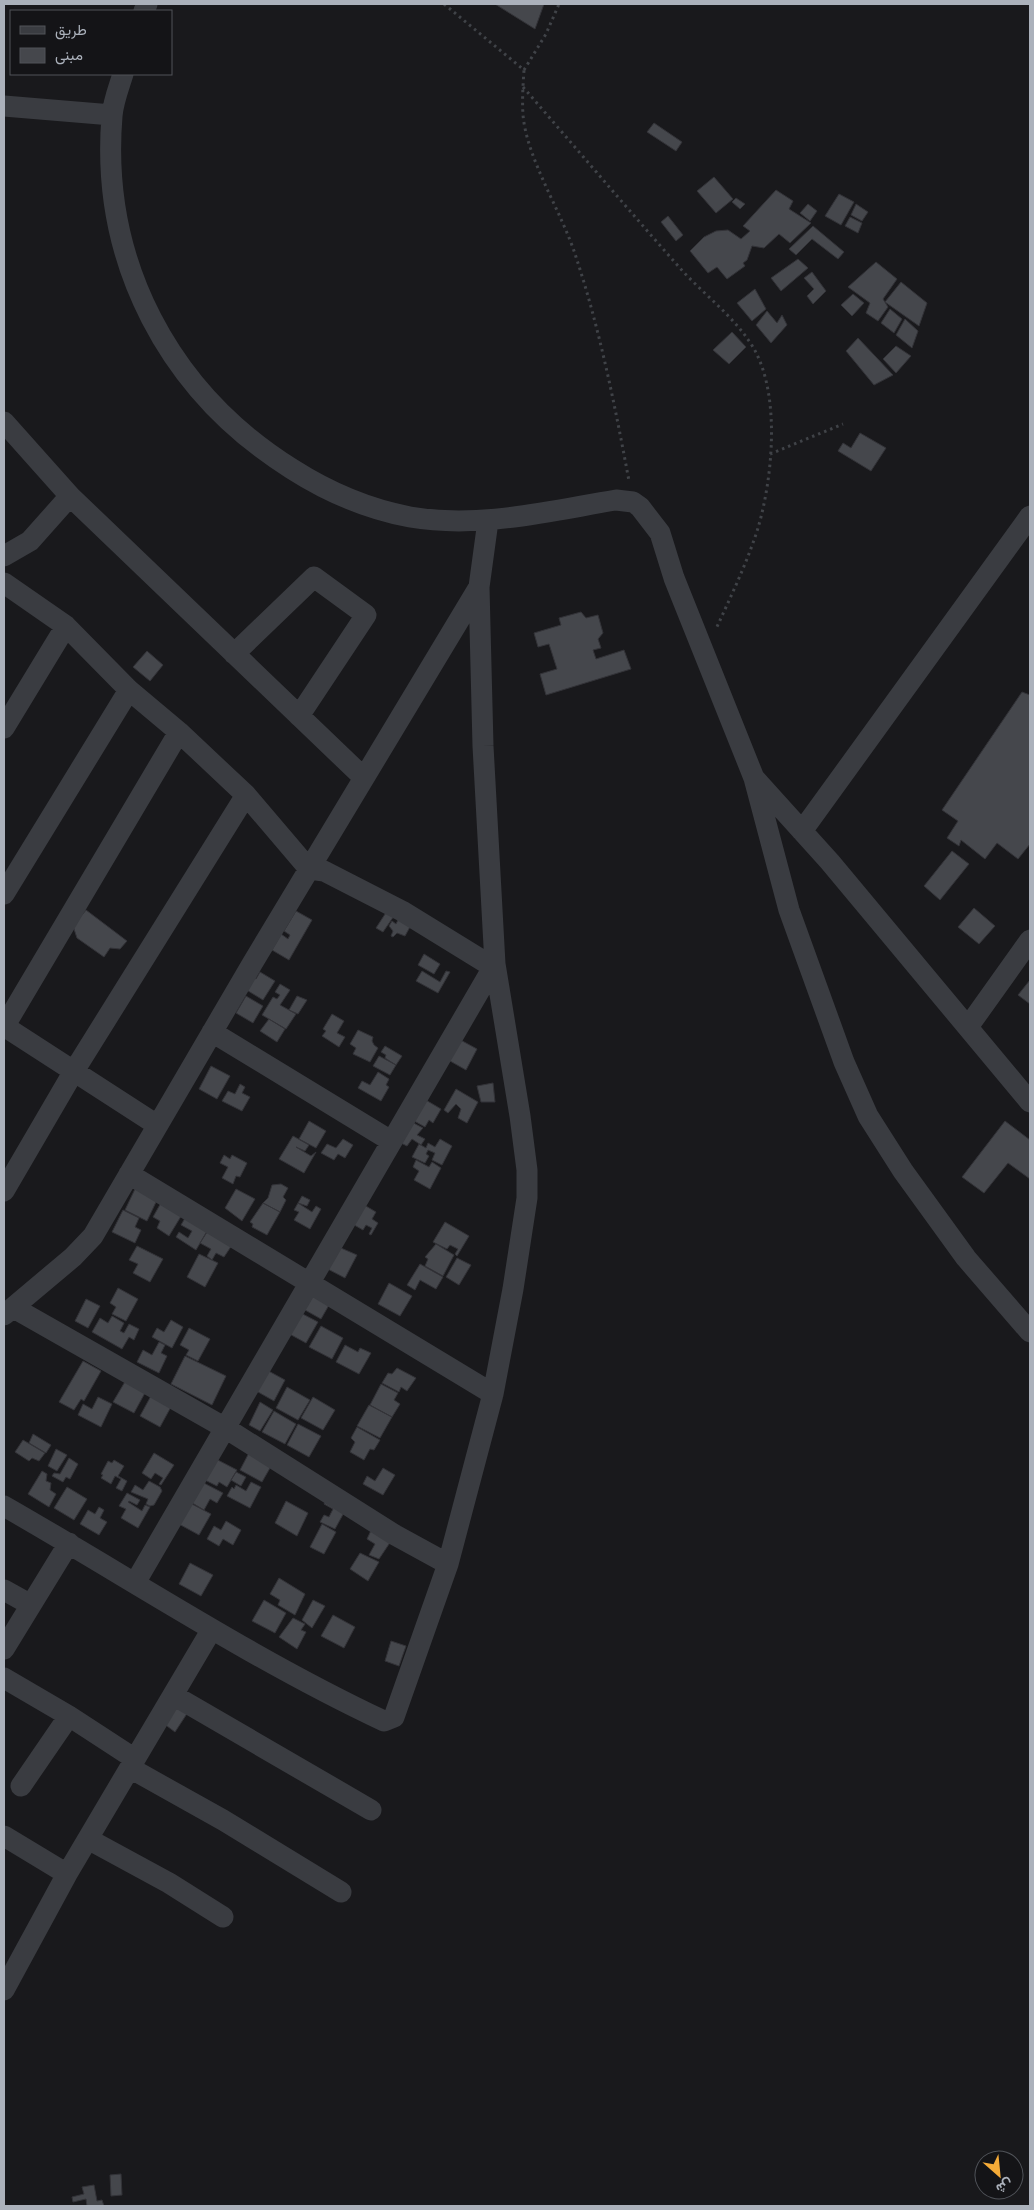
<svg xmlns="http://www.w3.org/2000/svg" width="1034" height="2210" font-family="Ubuntu,Vazirmatn,sans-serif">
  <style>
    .building { fill: #45474c; stroke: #333338 }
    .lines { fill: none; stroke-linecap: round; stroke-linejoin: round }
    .path { stroke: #404348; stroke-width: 3; stroke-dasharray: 2.5 4; stroke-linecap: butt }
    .street { stroke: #3a3c41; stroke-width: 21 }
  </style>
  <rect width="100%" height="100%" fill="#19191c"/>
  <!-- building -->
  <path class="building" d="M495 4H544L535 29Z
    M654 123 682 142 676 151 647 132Z
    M714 177 733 199 716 213 697 191Z
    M776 190 793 201 789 209 811 223 790 243 779 234 764 248 752 246 747 260 743 263 745 266 727 279 717 267 708 273 690 251 704 237 716 231 728 230 741 239 750 231 743 226Z
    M839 194 854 202 841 225 825 216Z
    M736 198 745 204 740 209 732 202Z
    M808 204 817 211 810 221 800 213Z
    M856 204 868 212 862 221 851 215Z
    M668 216 683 235 676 241 661 222Z
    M850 217 862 223 858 233 845 226Z
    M813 226 844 252 838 259 812 239 796 255 789 249Z
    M798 259 808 268 781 291 771 278Z
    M876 262 897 279 883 299 888 307 878 321 866 313 870 303 848 287Z
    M812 272 826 291 813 304 807 296 814 289 804 278Z
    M901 282 927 303 919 326 885 302Z
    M755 289 766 309 752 321 737 303Z
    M853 294 864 303 852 316 841 305Z
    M890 309 902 319 894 333 881 323Z
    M767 311 777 323 782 315 787 325 771 343 756 325Z
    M905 319 918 331 912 348 896 335Z
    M732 332 746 347 729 364 713 350Z
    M858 338 893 375 874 385 846 351Z
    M896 346 911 356 896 373 883 359Z
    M860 433 886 448 871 471 838 451 843 443 851 448Z
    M581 612 586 618 598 615 603 633 598 639 601 648 593 650 596 659 624 650 631 669 546 695 540 674 557 669 549 644 538 647 534 633 561 625 559 618Z
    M147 651 163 665 150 681 133 667Z
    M1022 692 1030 695V847V844L1018 859 997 843 985 859 961 840 959 846 947 838 958 821 942 810Z
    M952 851 969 864 940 900 924 886Z
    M389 908 396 913 383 932 376 928Z
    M974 908 995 926 979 944 958 927Z
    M86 910 127 941 120 949 110 948 104 957 77 938 73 926Z
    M296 911 312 920 289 960 272 950 281 934 288 939 290 935 284 931Z
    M399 918 411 925 405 936 397 933 393 937 391 936 393 931 389 926 392 921 396 924Z
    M424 954 440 964 434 974 418 965Z
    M422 971 440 982 446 971 450 972 438 993 416 981Z
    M260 972 275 981 263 1000 245 989 253 977 256 979Z
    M1030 980V1004L1018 995Z
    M280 984 290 990 280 1005 296 1014 286 1029 262 1015 273 997 277 999 280 995 275 992Z
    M246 996 263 1006 253 1023 236 1013Z
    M297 996 307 1000 298 1014 289 1010Z
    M332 1014 344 1021 337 1033 345 1037 339 1047 322 1036 326 1031 323 1029Z
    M269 1019 285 1029 277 1042 260 1031Z
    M358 1030 373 1037 372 1041 374 1045 378 1048 370 1062 353 1054 356 1048 350 1044Z
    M455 1037 477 1049 466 1070 443 1057Z
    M385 1046 402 1056 396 1065 385 1058 386 1055 381 1052Z
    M379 1056 396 1065 390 1075 373 1066Z
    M211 1066 230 1076 217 1099 199 1089Z
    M378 1072 389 1079 386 1085 389 1087 381 1101 358 1088 362 1081 370 1085Z
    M493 1083 495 1102H481L477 1086Z
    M240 1084 245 1087 242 1093 250 1097 242 1111 222 1101 228 1091 235 1094Z
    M456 1089 478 1102 467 1123 458 1118 461 1109 456 1104 448 1113 444 1110Z
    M419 1096 441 1109 433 1123 429 1120 425 1127 407 1117Z
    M406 1119 423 1128 417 1135 425 1139 421 1145 412 1139 407 1146 395 1140Z
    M309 1121 326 1131 316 1148 299 1139Z
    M1005 1121 1030 1140V1179L1008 1163 984 1193 962 1177Z
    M293 1136 309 1145 305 1151 296 1147 311 1156 316 1152 304 1173 279 1159Z
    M343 1139 353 1145 345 1158 338 1154 334 1160 321 1153 327 1144 336 1148Z
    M440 1139 452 1146 442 1165 432 1160 435 1153 428 1150 426 1154 429 1156 425 1163 412 1157 419 1144 426 1148 428 1143 435 1147Z
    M224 1155 230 1159 232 1155 247 1163 240 1177 236 1176 233 1184 222 1178 228 1167 220 1163Z
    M416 1160 429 1167 432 1162 441 1168 430 1189 414 1180 419 1171 413 1167Z
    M281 1184 288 1188 283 1197 286 1200 280 1212 263 1203 268 1198 272 1185Z
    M135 1189 157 1200 147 1221 125 1210Z
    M236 1189 255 1199 242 1221 225 1208Z
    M302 1196 310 1200 307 1206 298 1203Z
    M162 1201 183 1213 169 1236 157 1228 160 1221 153 1217Z
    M359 1202 376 1212 372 1219 378 1223 371 1235 369 1234 372 1228 366 1225 363 1230 349 1222Z
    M263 1203 280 1212 267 1235 252 1227 253 1224 250 1222Z
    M298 1203 312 1212 316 1206 321 1209 310 1229 294 1220 299 1212 294 1210Z
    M123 1210 139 1218 135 1227 141 1230 135 1243 112 1232Z
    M188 1213 210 1226 196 1250 176 1237 179 1232 188 1238 192 1231 181 1225Z
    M445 1222 469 1236 457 1256 455 1254 458 1249 450 1245 447 1249 433 1242Z
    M209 1229 234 1242 224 1257 216 1253 212 1260 207 1256 211 1249 200 1243Z
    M436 1244 454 1255 443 1276 425 1266 428 1259 425 1257Z
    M334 1245 357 1255 345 1278 322 1266Z
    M137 1246 163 1259 150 1282 133 1273 138 1264 129 1260Z
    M199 1254 218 1263 205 1287 187 1277Z
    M457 1258 471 1265 459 1285 446 1277Z
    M420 1264 443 1277 436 1289 420 1280 415 1290 407 1285Z
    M389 1283 412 1296 400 1316 378 1304Z
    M310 1286 333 1298 321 1319 298 1306Z
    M118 1288 138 1299 126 1321 112 1314 116 1307 110 1303Z
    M86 1299 100 1306 88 1328 75 1321Z
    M295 1310 318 1322 306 1343 284 1331Z
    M112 1316 124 1323 120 1331 124 1333 129 1324 139 1329 134 1340 129 1337 122 1349 92 1332 100 1318 108 1323Z
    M171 1320 183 1327 172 1348 152 1337 157 1328 164 1332Z
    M321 1326 343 1338 332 1359 309 1347Z
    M189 1328 210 1339 198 1361 186 1355 189 1350 180 1345Z
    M159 1342 165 1345 161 1353 167 1356 159 1373 137 1362 143 1350 152 1355Z
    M345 1345 358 1352 360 1348 371 1353 359 1374 336 1362Z
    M185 1356 226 1376 212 1405 171 1384Z
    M83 1361 101 1371 84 1401 81 1399 74 1410 59 1402Z
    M263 1368 285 1380 274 1401 251 1388Z
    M397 1368 416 1378 407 1391 401 1387 399 1392 382 1383 388 1373 392 1374Z
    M126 1380 146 1391 134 1413 113 1402Z
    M381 1384 398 1393 394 1400 400 1404 392 1417 370 1405Z
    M287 1387 310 1400 298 1420 276 1408Z
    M152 1394 172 1405 160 1427 140 1416Z
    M98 1397 112 1404 101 1427 78 1415 83 1404 92 1409Z
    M313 1397 335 1410 323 1430 301 1418Z
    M260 1402 273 1410 260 1431 249 1425Z
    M369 1405 392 1417 380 1438 357 1426Z
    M274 1411 296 1424 285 1444 262 1432Z
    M298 1424 321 1436 309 1457 287 1445Z
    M357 1427 380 1440 374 1450 370 1449 364 1460 350 1452 355 1442 351 1438Z
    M33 1434 51 1445 46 1453 29 1443Z
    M23 1440 45 1453 39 1461 32 1458 29 1461 15 1452Z
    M56 1449 67 1455 57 1471 48 1466Z
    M251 1449 274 1461 262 1482 240 1470Z
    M154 1453 174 1465 161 1485 159 1484 163 1478 155 1473 151 1479 142 1473Z
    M69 1458 78 1464 70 1479 66 1477 63 1482 52 1476 54 1473 60 1474Z
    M214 1458 237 1470 227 1487 219 1482 217 1486 203 1479Z
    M114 1460 124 1466 118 1476 127 1481 122 1491 116 1488 121 1479 115 1476 111 1484 101 1478 103 1475 101 1474 108 1461 112 1463Z
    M383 1468 395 1475 383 1495 363 1484 367 1476 375 1481Z
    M42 1471 47 1474 46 1481 51 1483 50 1490 56 1494 49 1507 28 1494Z
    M236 1472 246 1477 241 1486 231 1480Z
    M149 1481 160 1487 162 1491 154 1505 150 1506 146 1504 148 1499 131 1492 135 1485 143 1490Z
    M200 1481 223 1493 217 1503 210 1499 204 1510 189 1501Z
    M251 1482 261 1487 250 1508 227 1496 232 1487 234 1489 236 1485 246 1491Z
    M67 1487 87 1499 74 1520 54 1508Z
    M127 1493 140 1500 137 1505 129 1501 128 1502 142 1511 145 1505 150 1507 138 1528 121 1518 126 1509 119 1506Z
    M327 1498 346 1509 335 1529 320 1522 324 1515 329 1517 333 1509 324 1504Z
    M286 1501 308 1513 297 1536 275 1523Z
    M188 1502 211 1514 199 1535 177 1523Z
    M99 1507 104 1510 100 1518 107 1522 99 1535 80 1524 88 1510 95 1514Z
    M226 1521 241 1530 233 1545 223 1539 219 1546 207 1539 214 1526 221 1530Z
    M322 1524 336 1532 324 1554 310 1547Z
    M374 1524 395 1535 379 1559 369 1555 375 1544 367 1539Z
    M360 1553 379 1562 368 1581 350 1569Z
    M190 1563 213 1575 201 1596 179 1584Z
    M279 1578 305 1594 295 1615 278 1605 280 1600 270 1594Z
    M264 1600 286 1613 275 1633 252 1621Z
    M313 1600 325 1606 312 1628 302 1620Z
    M333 1615 355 1627 344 1648 321 1636Z
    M293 1618 305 1624 301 1630 306 1632 297 1649 279 1637Z
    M391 1641 406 1646 399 1666 385 1661Z
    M172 1697 190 1709 175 1732 163 1723Z
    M121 2174 122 2195 111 2196 110 2175Z
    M94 2185 97 2201 102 2200 104 2206H87L86 2199 73 2202 72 2197 84 2194 82 2187Z"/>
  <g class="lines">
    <!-- path -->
    <path class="path" d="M444 4 524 70C523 85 522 100 523 115 527 160 562 212 576 257 600 330 615 406 629 481
      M524 70 546 34 559 4
      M523 87C575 147 626 207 679 267 701 292 730 313 749 341 782 387 773 477 758 528 747 563 731 596 716 629
      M770 454 843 424"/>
    <!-- street -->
    <path class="street" d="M144 11 147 4
      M123 74C119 87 113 102 112 116 100 262 169 392 292 469 328 492 367 509 410 517 479 529 549 511 616 500L633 502 640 507 660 533 674 578 754 778 789 910 844 1062 868 1116 903 1171 966 1258 1030 1332
      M4 106 112 115
      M4 422 70 496
      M4 556 30 541 70 496 364 778
      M4 583 66 626 129 690 179 732 246 795 309 869 324 871 402 911 493 967
      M234 654 314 577 366 615 299 716
      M4 728 66 626
      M756 780 830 862 1030 1102
      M802 831 1030 516
      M4 894 129 690
      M4 1026 157 1125
      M4 1027 179 732
      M968 1027 1030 940
      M212 1032 391 1141
      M129 1174 493 1394
      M4 1191 74 1071 246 795
      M14 1308 227 1429 395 1535 448 1564
      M4 1315 73 1257 93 1236 252 964 479 587
      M4 1506C130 1578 252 1659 384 1721L394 1717 448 1564 493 1394 513 1289 527 1198V1170L520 1116 495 964 483 746 479 587 488 521
      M135 1583 495 964
      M4 1590 31 1605
      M4 1649 69 1543
      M4 1678 69 1716 135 1759
      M173 1695 371 1810
      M130 1768 223 1820 341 1892
      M21 1786 69 1716
      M4 1836 67 1874
      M88 1839 169 1883 223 1917
      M4 1990 67 1874 212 1629"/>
  </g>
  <!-- border -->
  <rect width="1034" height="2210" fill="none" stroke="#abb1bb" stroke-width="10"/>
  <!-- legend -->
  <rect x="10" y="10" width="162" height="65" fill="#141417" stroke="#505359"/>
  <rect x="20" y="26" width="25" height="8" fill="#3a3c41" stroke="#505359"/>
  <text x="55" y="35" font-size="15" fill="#abb1bb">طريق</text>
  <rect x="20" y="48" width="25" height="15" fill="#45474c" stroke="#505359"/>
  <text x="55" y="60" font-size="15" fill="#abb1bb">مبنى</text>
  <!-- north arrow -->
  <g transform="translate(999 2175) rotate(153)"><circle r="24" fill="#141417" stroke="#505359"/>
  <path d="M0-4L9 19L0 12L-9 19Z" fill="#f5ab38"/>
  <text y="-8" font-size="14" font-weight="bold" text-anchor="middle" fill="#abb1bb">ش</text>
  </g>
</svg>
